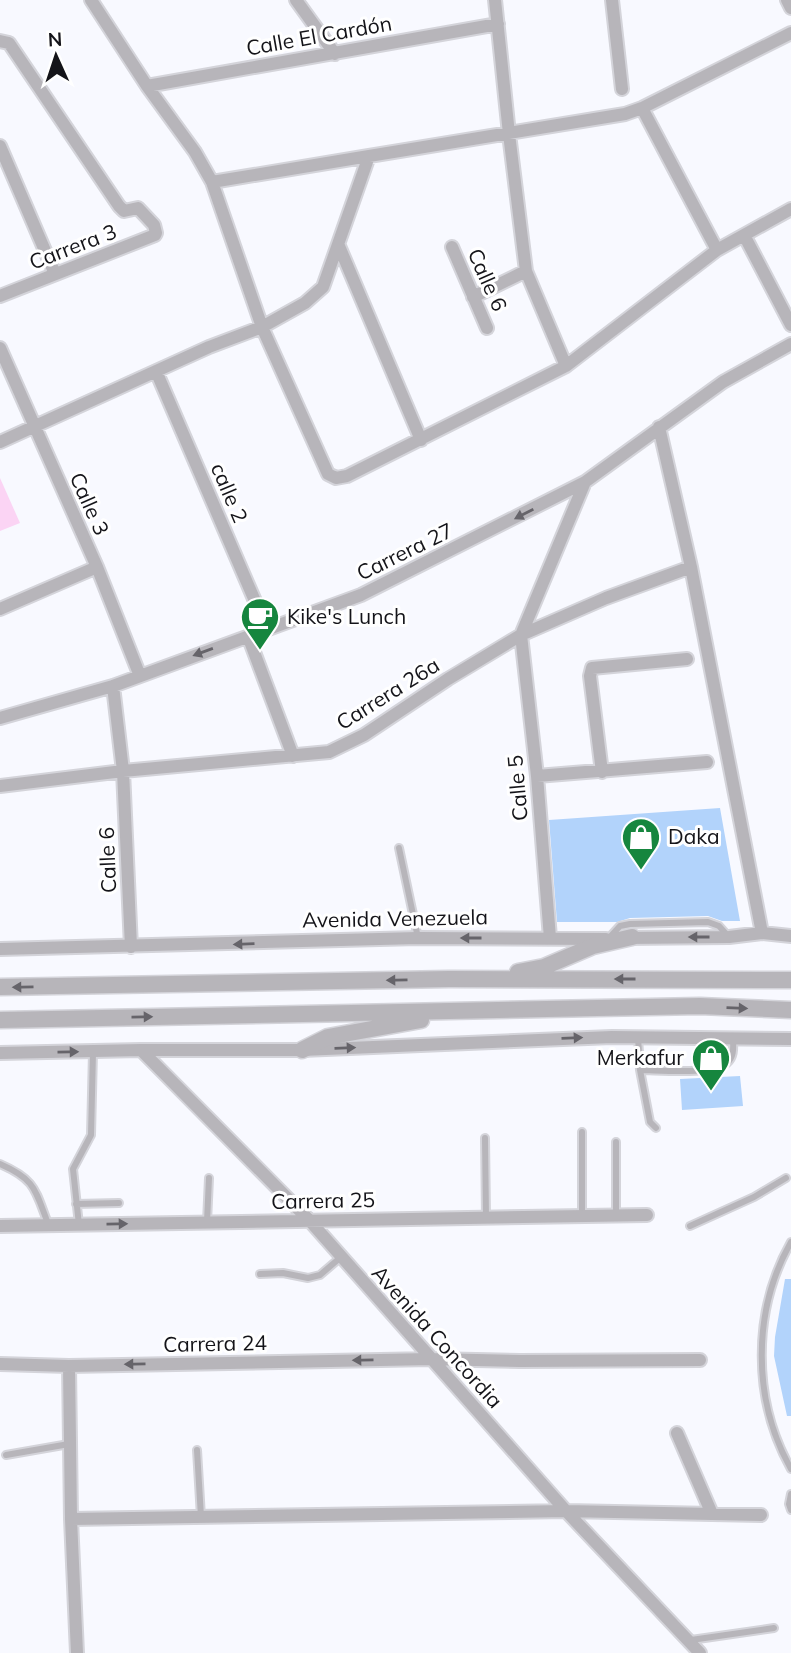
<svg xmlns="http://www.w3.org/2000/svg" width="791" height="1653" font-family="Mulish,sans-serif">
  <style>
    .green { fill: #fbd4f4 }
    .building { fill: #b2d3fb }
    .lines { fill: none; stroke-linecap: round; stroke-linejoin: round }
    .service-casing { stroke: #d4d4da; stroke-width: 10 }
    .minor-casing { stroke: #d4d4da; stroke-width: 16 }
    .tertiary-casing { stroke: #d4d4da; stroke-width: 19 }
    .service { stroke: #b7b5ba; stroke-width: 6 }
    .minor { stroke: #b7b5ba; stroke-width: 12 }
    .tertiary { stroke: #b7b5ba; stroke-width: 16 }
    .oneway { fill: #66646a }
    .labels { text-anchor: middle; stroke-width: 6; stroke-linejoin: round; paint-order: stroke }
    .street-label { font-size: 21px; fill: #141419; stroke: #fff }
    .poi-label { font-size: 21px; fill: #141419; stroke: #fff; text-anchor: start }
  </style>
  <rect width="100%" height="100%" fill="#f8f9ff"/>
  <!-- green -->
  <path class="green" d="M0 478 20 523 0 531Z"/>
  <!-- building -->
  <path class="building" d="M720 808 740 921H722L708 916 630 918 617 922H557L549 820Z
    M740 1076 743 1106 682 1110 680 1079Z
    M785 1279H791V1416H787L774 1356 775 1337Z"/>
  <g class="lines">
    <!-- service casing -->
    <g class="service-casing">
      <path id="service" d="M399 848 418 938
        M609 938 620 926 630 924 708 922 719 926 728 936
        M638 1037 640 1070 650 1122 656 1128
        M640 1070C659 1070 714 1075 727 1063 735 1056 733 1046 733 1037
        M485 1138 486 1217
        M0 1164C37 1180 35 1191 49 1226
        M76 1204 119 1203
        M582 1216V1132
        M616 1216V1142
        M207 1222 209 1178
        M79 1225 73 1169 91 1135 93 1052
        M690 1226 754 1197 786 1178
        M791 1242C752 1311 752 1400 791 1469
        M260 1274 283 1273 308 1278 320 1275 341 1257
        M197 1450 201 1517
        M6 1455 69 1444
        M791 1494 789 1504 791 1510
        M691 1640 774 1628"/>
    </g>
    <!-- minor casing -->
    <g class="minor-casing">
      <path id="minor" d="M91 0 147 86 195 152 212 182 262 327 328 474 336 478 347 476 566 366 717 250 791 209
        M296 0 335 54
        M495 0 509 134 526 271 566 366
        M612 0 622 89
        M787 0 791 8
        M0 41 9 43 119 206 124 211 138 208 154 225 156 233 155 235 0 296
        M147 86 498 24
        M642 108 717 250
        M0 146 55 274
        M212 182 369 156
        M744 235 791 325
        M339 246 421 440
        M452 247 487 328
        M473 297 526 271
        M0 348 97 567 140 676
        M156 371 267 629
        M659 427 691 567 762 933
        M0 442 209 347 262 327 305 303 323 287 369 156 625 114 642 108 791 33
        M0 609 97 567
        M248 636 293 756
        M113 686 123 771 131 947
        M0 718 113 686 361 595 585 482 723 382 791 344
        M602 772 590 676 592 668 687 659
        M537 776 707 762
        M0 786 123 771 329 752 364 735 448 679 521 635 606 598 691 567
        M550 938 537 776 521 635 585 482
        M624 938 729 937 762 933 791 936
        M0 949 418 938 606 939
        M141 1050 310 1221 566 1511 700 1653
        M0 1053 141 1050H302L612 1037 791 1039
        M0 1226 647 1215
        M0 1364 69 1366 431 1359 520 1361 700 1360
        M69 1366 71 1519 77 1653
        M677 1433 712 1514
        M71 1519 566 1511 761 1515"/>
    </g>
    <!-- tertiary casing -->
    <g class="tertiary-casing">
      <path id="tertiary" d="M518 972 544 967 593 946 632 937
        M0 987 449 979 791 980
        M0 1020 700 1006 791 1010
        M302 1050 328 1037 421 1020"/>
    </g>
    <!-- service -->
    <use href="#service" class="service"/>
    <!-- minor -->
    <use href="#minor" class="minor"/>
    <!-- tertiary -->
    <use href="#tertiary" class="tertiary"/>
  </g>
  <!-- one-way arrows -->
  <defs><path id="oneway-solid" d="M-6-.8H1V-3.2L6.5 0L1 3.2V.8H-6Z" transform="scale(1.75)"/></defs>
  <g class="oneway">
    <use href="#oneway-solid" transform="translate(524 514) rotate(153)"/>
    <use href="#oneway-solid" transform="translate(203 652) rotate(160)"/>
    <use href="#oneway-solid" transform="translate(699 937) rotate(180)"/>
    <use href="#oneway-solid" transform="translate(471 938) rotate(180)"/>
    <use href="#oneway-solid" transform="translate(244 944) rotate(178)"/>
    <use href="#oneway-solid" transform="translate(625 979) rotate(180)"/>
    <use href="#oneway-solid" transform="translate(397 980) rotate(179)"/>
    <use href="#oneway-solid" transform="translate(23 987) rotate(179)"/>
    <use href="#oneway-solid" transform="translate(737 1008) rotate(2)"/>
    <use href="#oneway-solid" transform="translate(142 1017) rotate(-1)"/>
    <use href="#oneway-solid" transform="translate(572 1038) rotate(-2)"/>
    <use href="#oneway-solid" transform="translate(345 1048) rotate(-2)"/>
    <use href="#oneway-solid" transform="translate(68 1052) rotate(-1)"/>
    <use href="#oneway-solid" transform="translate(117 1224) rotate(-1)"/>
    <use href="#oneway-solid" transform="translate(363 1360) rotate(179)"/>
    <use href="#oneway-solid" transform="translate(135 1364) rotate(179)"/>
  </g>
  <!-- icons -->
  <defs>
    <g id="cafe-pin" transform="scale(2.0125)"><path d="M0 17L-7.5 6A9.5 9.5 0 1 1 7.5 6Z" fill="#16863e" stroke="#fff"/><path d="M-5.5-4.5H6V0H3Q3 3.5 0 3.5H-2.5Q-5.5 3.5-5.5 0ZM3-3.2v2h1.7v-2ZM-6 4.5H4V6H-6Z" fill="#fff"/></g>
    <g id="shop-pin" transform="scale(2.0125)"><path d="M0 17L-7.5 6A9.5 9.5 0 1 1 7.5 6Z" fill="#16863e" stroke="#fff"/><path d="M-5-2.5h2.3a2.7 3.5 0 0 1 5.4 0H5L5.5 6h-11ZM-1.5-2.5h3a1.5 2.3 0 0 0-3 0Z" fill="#fff"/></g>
  </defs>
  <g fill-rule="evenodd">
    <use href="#cafe-pin" x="260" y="617"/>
    <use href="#shop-pin" x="641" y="837"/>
    <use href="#shop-pin" x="711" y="1058"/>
  </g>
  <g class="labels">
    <!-- street labels -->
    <g class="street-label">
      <text transform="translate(319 36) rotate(-10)" y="7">Calle El Cardón</text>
      <text transform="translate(73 247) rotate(-21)" y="7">Carrera 3</text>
      <text transform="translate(487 280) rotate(66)" y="7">Calle 6</text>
      <text transform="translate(229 493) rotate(67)" y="7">calle 2</text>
      <text transform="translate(89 504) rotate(66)" y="7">Calle 3</text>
      <text transform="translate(405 552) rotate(-26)" y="7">Carrera 27</text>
      <text transform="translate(388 694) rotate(-32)" y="7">Carrera 26a</text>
      <text transform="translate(518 788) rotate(-95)" y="7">Calle 5</text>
      <text transform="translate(108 860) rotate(-92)" y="7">Calle 6</text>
      <text transform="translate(395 919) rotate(-1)" y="7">Avenida Venezuela</text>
      <text transform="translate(323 1201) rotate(-1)" y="7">Carrera 25</text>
      <text transform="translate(437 1337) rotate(48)" y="7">Avenida Concordia</text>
      <text transform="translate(215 1344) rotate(-1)" y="7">Carrera 24</text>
    </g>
    <!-- poi labels -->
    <g class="poi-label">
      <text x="287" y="624">Kike's Lunch</text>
      <text x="668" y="844">Daka</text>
      <text x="684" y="1065" text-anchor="end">Merkafur</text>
    </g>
  </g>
  <!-- north arrow -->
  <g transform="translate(56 56) rotate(357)" stroke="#ffffff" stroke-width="5" paint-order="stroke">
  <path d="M0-5L12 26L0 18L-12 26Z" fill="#141419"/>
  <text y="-10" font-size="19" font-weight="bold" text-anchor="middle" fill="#141419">N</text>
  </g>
</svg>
